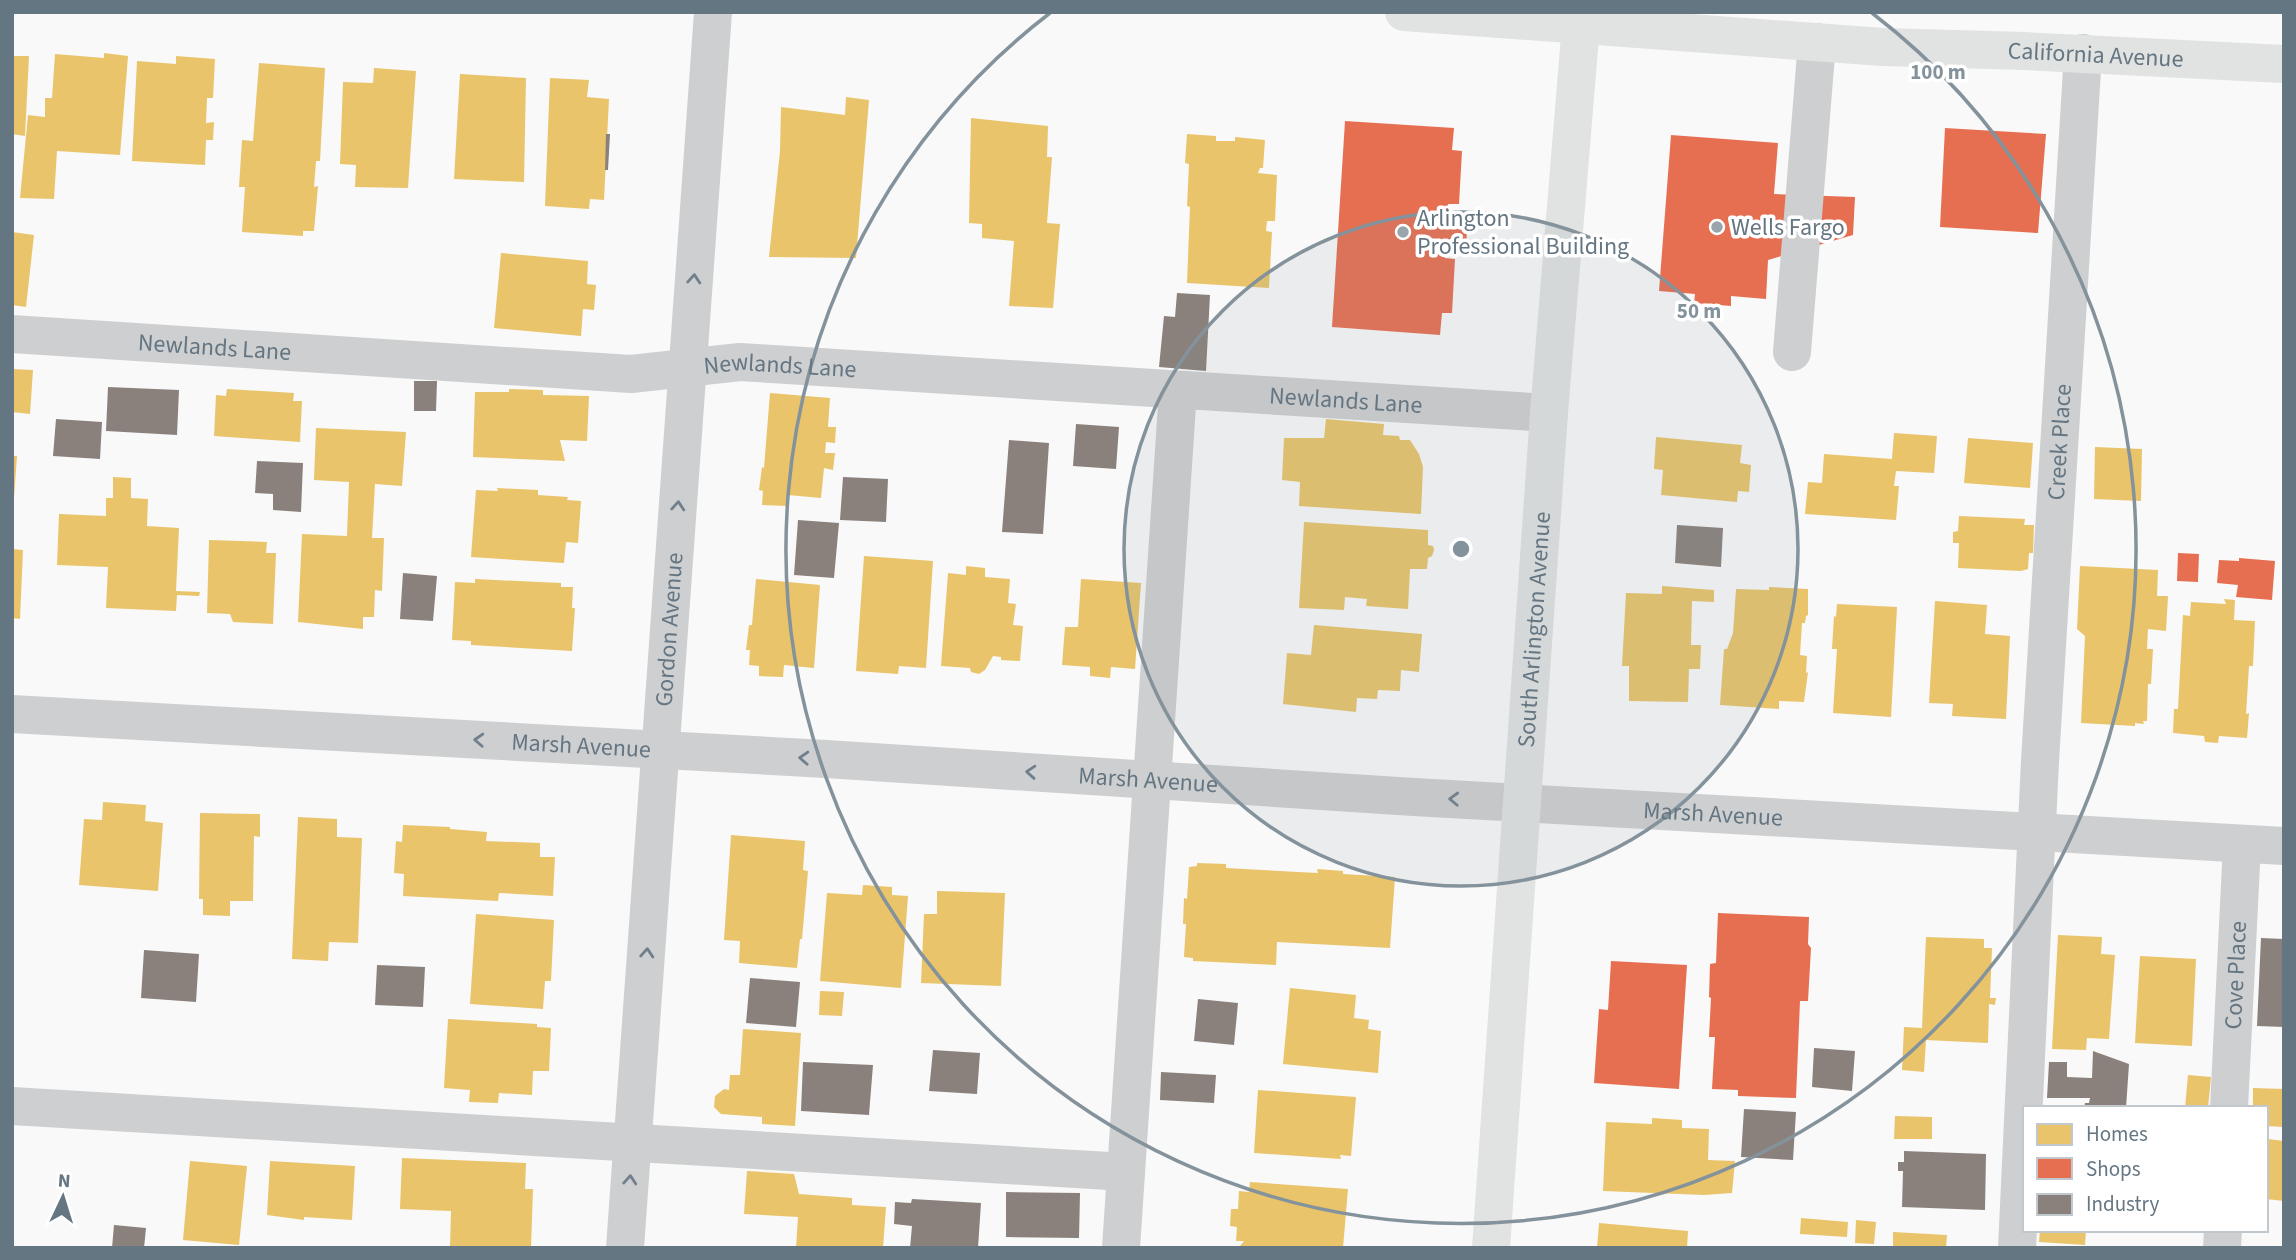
<svg xmlns="http://www.w3.org/2000/svg" width="2296" height="1260" font-family="'Source Sans 3',sans-serif">
  <style>
    .homes { fill: #e9c46a }
    .shops { fill: #e76f51 }
    .industry { fill: #8a817c }
    .lines { fill: none; stroke-linecap: round; stroke-linejoin: round }
    .minor { stroke: #cecfd0; stroke-width: 38 }
    .major { stroke: #e1e2e2; stroke-width: 38 }
    .oneway { stroke: #707f8b }
    .ring { fill: none; stroke: #84929c; stroke-width: 3.5 }
    .poi-dot { fill: #99a4ac; stroke: #fff; stroke-width: 2.5 }
    .labels { text-anchor: middle; stroke-width: 7; stroke-linejoin: round; paint-order: stroke }
    .street-label { font-size: 24px; fill: #657683; stroke: #fff }
    .poi-label { font-size: 24px; fill: #657683; stroke: #fff; text-anchor: start }
    .centre { fill: #84929c; stroke: #fff; stroke-width: 3.5 }
    .ring-label { font-size: 21px; text-anchor: middle; font-weight: bold; fill: #84929c; stroke: #fff; stroke-width: 7; stroke-linejoin: round; paint-order: stroke }
  </style>
  <rect width="100%" height="100%" fill="#f9f9f9"/>
  <!-- homes -->
  <path class="homes" d="M104 53 128 56 120 155 57 151 54 199 20 198 28 115 45 117V98H52L55 54 104 58Z
    M12 56H29L25 136 12 134Z
    M176 56 215 59 213 98H207L206 123 214 122 213 140H206L205 165 132 161 137 61 176 64Z
    M259 63 325 68 320 161H316L314 187 318 186 314 231H303V236L242 232 245 187H239L242 140 253 141Z
    M374 68 416 71 408 188 355 187 356 165 340 164 343 82 373 83Z
    M460 74 526 78 524 182 454 179Z
    M550 78 589 80 587 97 609 99 604 200 590 199 589 209 545 206Z
    M846 97 869 100 856 258 769 257 780 151 781 107 845 115Z
    M971 118 1048 126 1047 157H1052L1047 223 1060 224 1053 308 1009 306 1014 241 982 238V224L969 223Z
    M1187 134 1216 136V141H1235V137L1265 140 1263 168H1260L1258 173 1277 175 1275 221H1267L1266 231 1272 232 1269 288 1187 283 1190 207 1187 206 1189 164 1185 163Z
    M12 232 34 235 26 307 12 305Z
    M501 253 588 261 587 284 596 285 594 310 583 309 581 336 494 328Z
    M12 369 33 370 30 414 12 412Z
    M227 389 294 393 293 401H302L300 442 214 436 216 395 226 396Z
    M509 389 543 390V395L589 396 587 441 560 440 565 461 473 457 475 392H509Z
    M770 393 830 398 828 427H836L835 443 826 442 825 453H835L833 470 824 468 821 498 788 495 787 506 762 505 763 491 759 490 762 467 764 468Z
    M1326 419 1384 424 1383 435 1399 436 1400 440H1410L1419 454 1423 467 1421 514 1299 506 1300 482 1282 480 1284 438H1324Z
    M316 428 406 432 402 486 375 484 372 538H384L382 591 375 590 374 617H363V629L298 622 302 534 347 536 349 482 314 480Z
    M1894 433 1937 436 1934 473 1896 471 1894 486H1899L1896 520 1805 514 1808 482 1822 483 1824 454 1892 459Z
    M1656 437 1742 445 1740 463 1751 465 1749 492 1738 491 1737 502 1661 495 1663 470 1654 469Z
    M1968 438 2033 443 2030 488 1964 483Z
    M2095 447 2142 449 2141 501 2094 499Z
    M12 456H17L14 498H12Z
    M113 477 131 478V498L148 499 147 526 179 528 176 591 200 592 199 596 177 595 176 611 106 608 108 567 57 565 59 514 106 516V498H113Z
    M497 488 538 490V495L568 497 567 500 581 501 578 543 566 542 564 563 471 557 476 490 498 491Z
    M1959 516 2025 519 2024 525H2034L2033 553H2029L2028 569 2021 571 1958 568 1959 543H1953V532L1958 531Z
    M1304 522 1428 530V545L1433 546 1434 550 1432 556 1428 558 1427 569H1410L1408 609 1366 606 1367 599 1345 597 1344 610 1299 608Z
    M209 540 267 542 266 553H276L273 624 233 622 230 614 207 613Z
    M12 549 23 550 20 619 12 618Z
    M864 556 933 561 926 668 899 666 898 674 856 671Z
    M966 566 985 568V577L1010 579 1008 603 1016 604 1013 625 1023 626 1020 661 1001 660V657L993 656 985 670 979 674 971 672 970 668 941 666 948 573 966 575Z
    M2080 566 2158 570 2157 596H2168L2166 631 2148 629 2147 649H2153L2151 684H2148L2147 721H2143L2144 724 2135 723V726L2081 723 2085 636 2077 629Z
    M475 579 561 583V587H573L572 608H575L572 651 471 645V641L452 640 455 582 475 583Z
    M756 579 820 585 814 668 784 665 783 677 759 676V666L749 665 750 650H746L749 625H752Z
    M1081 579 1141 583 1135 669 1111 667 1110 678 1090 676V667L1062 665 1065 627H1078Z
    M1662 586 1714 590V602L1692 601 1691 645H1701L1700 669H1689L1688 702 1629 701V666H1622L1626 593 1662 594Z
    M1769 587 1808 589V615L1806 616 1805 623H1802L1800 655 1807 656 1806 673 1808 672 1804 702 1779 701V709L1720 705 1724 649H1727L1733 633 1736 589 1769 590Z
    M2224 599 2235 600 2234 620 2255 621 2253 666H2249L2246 714 2249 713 2247 738 2219 736 2218 743 2205 742 2204 736 2173 733 2174 709H2178L2183 615 2190 616 2191 602 2226 604Z
    M1935 601 1987 605 1985 634 2010 636 2006 719 1952 716 1953 704 1929 703Z
    M1837 604 1897 607 1891 717 1833 713 1837 649H1832L1834 616 1836 617Z
    M1314 625 1422 634 1419 672 1401 670 1400 691 1378 690 1377 699 1357 698 1356 712 1283 704 1287 653 1311 655Z
    M103 802 146 805 145 821 163 823 158 891 79 885 84 819 102 820Z
    M200 813 260 814V837L254 836 253 901H230V916L203 915V899H199Z
    M298 817 337 819V837L362 838 358 943 329 942 328 961 292 959Z
    M403 825 450 827V829L487 832 486 841 540 843V857H555L553 896 499 893 498 901 403 896 404 874 394 873 396 841 402 842Z
    M731 835 805 841 803 870 808 871 802 939H800L797 968 739 963 740 941 724 940Z
    M1197 863 1226 864V868L1318 873 1317 869 1343 871V874L1395 877 1390 948 1277 942 1276 965 1193 961V958L1184 957 1186 924H1183L1184 898 1187 899 1189 867 1197 866Z
    M863 885 892 887V895L908 896 901 988 820 981 827 893 862 895Z
    M937 891 1005 893 1001 986 921 983 924 914H937Z
    M476 914 554 920 551 981H545L543 1009 470 1004Z
    M2058 935 2102 937 2101 954 2115 955 2109 1039 2087 1038 2086 1050 2052 1049Z
    M1926 937 1984 939V948H1992L1990 998H1996L1995 1005 1989 1004 1988 1043 1926 1040 1924 1072 1902 1070 1904 1027 1922 1028Z
    M2140 956 2196 959 2192 1046 2135 1043Z
    M1290 988 1356 995 1354 1018 1369 1020 1368 1029 1381 1031 1378 1073 1283 1064Z
    M820 991 844 992 842 1016 819 1015Z
    M448 1019 537 1024V1027L551 1028 549 1071H533L532 1095 499 1093 498 1103 469 1102 470 1090 444 1088Z
    M743 1029 801 1033 795 1126 762 1124V1117L721 1114 714 1107 715 1096 724 1089 729 1090 730 1075H740Z
    M2188 1075 2211 1077 2208 1108H2185Z
    M2253 1088 2284 1089V1127L2266 1126V1108H2253Z
    M1258 1090 1356 1097 1351 1156 1340 1155 1341 1159 1254 1153Z
    M1895 1116 1932 1117V1139H1894Z
    M1652 1118 1682 1120V1128L1709 1129 1708 1160 1735 1161 1732 1193 1704 1195 1603 1191 1606 1122 1652 1124Z
    M2268 1139 2284 1141V1201L2266 1199Z
    M402 1158 526 1163 525 1189H533L531 1248H450L451 1211 400 1209Z
    M190 1161 247 1166 239 1245 183 1240Z
    M270 1161 355 1166 352 1220 304 1217V1220L267 1215Z
    M747 1171 794 1174 799 1194 852 1198V1205L886 1207 883 1248H796L798 1217 744 1214Z
    M1250 1182 1348 1189 1343 1248 1240 1246 1244 1241H1236L1237 1227 1230 1226 1231 1209H1238L1239 1191 1249 1192Z
    M1801 1218 1848 1222 1847 1237 1800 1234Z
    M1856 1220 1876 1222 1874 1244 1855 1243Z
    M1599 1223 1688 1231 1687 1248H1597Z
    M2040 1230H2086L2085 1245 2039 1242Z
    M1893 1232 1947 1235 1946 1248H1893Z"/>
  <!-- shops -->
  <path class="shops" d="M1345 121 1454 128 1452 150 1462 151 1459 204H1448V218H1468L1466 246 1446 245 1445 258 1455 259 1452 313H1442L1440 335 1332 327Z
    M1945 128 2046 134 2038 233 1940 227Z
    M1671 135 1778 143 1774 194 1855 197 1853 235 1768 260 1766 299 1731 296V306L1694 303 1695 294 1659 291Z
    M2178 553 2199 554 2198 582 2177 581Z
    M2239 558 2275 561 2272 600 2236 597 2238 585 2217 583 2219 560 2239 561Z
    M1718 913 1809 917 1808 944 1811 948 1808 1001H1800L1796 1098 1738 1096V1090L1712 1089 1715 1037H1709L1711 998 1709 997 1710 964 1716 963Z
    M1611 961 1687 965 1679 1089 1594 1083 1599 1009 1608 1010Z"/>
  <!-- industry -->
  <path class="industry" d="M606 134H610L608 170H605Z
    M1177 293 1210 295 1206 371 1159 367 1164 316 1175 317Z
    M414 381H437L436 411H414Z
    M108 387 179 390 177 435 106 431Z
    M56 419 102 422 100 459 53 456Z
    M1076 424 1119 427 1116 469 1073 466Z
    M1009 440 1049 443 1043 534 1002 532Z
    M257 461 303 463 301 512 273 510V494L255 493Z
    M843 477 888 479 886 522 840 520Z
    M798 520 839 523 834 578 794 575Z
    M1677 525 1723 528 1721 567 1675 563Z
    M403 573 437 576 433 621 400 619Z
    M2261 938 2284 939V1027L2257 1026Z
    M144 950 199 954 196 1002 141 998Z
    M377 965 425 967 423 1007 375 1005Z
    M750 978 800 982 796 1027 746 1023Z
    M1198 999 1238 1003 1234 1045 1194 1041Z
    M1814 1048 1855 1051 1852 1091 1812 1087Z
    M933 1050 980 1053 977 1094 929 1091Z
    M2093 1051 2129 1064 2126 1108H2084L2085 1103H2089L2090 1098H2047L2049 1062H2067V1077L2092 1078Z
    M803 1062 873 1065 869 1115 801 1111Z
    M1161 1072 1216 1075 1214 1103 1160 1100Z
    M1744 1109 1796 1112 1793 1160 1741 1157Z
    M1904 1151 1986 1154 1985 1210 1902 1207 1903 1171H1898V1162H1904Z
    M1006 1192 1080 1193 1079 1238 1006 1237Z
    M912 1199 981 1203 978 1248H910L912 1226 894 1224 895 1202 911 1203Z
    M114 1225 146 1228 144 1248H112Z"/>
  <g class="lines">
    <!-- minor -->
    <g class="minor">
      <path id="s1" d="M12 334 631 374 740 362 1549 413"/>
      <path d="M1792 352 1817 42"/>
      <path id="s2" d="M12 714 826 759 1414 797 2284 846"/>
      <path d="M12 1106 1126 1172"/>
      <path id="s3" d="M2229 1108 2242 844"/>
      <path id="s4" d="M625 1248 713 12"/>
      <path d="M1121 1248 1178 390"/>
      <path id="s5" d="M2017 1248 2040 761 2083 53"/>
      <path d="M2222 1248 2223 1230"/>
    </g>
    <!-- major -->
    <g class="major">
      <path id="s6" d="M1404 12 1883 47 2024 51 2284 64"/>
      <path id="s7" d="M1491 1248 1549 413 1582 12"/>
    </g>
  </g>
  <!-- one-way arrows -->
  <defs><path id="oneway-chevron" d="M-2-3.5L2.5 0L-2 3.5" fill="none" stroke-width="1.6" stroke-linecap="round" stroke-linejoin="round" transform="scale(1.75)"/></defs>
  <g class="oneway">
    <use href="#oneway-chevron" transform="translate(694 279) rotate(-86)"/>
    <use href="#oneway-chevron" transform="translate(678 506) rotate(-86)"/>
    <use href="#oneway-chevron" transform="translate(479 740) rotate(-177)"/>
    <use href="#oneway-chevron" transform="translate(804 758) rotate(-177)"/>
    <use href="#oneway-chevron" transform="translate(1031 772) rotate(-176)"/>
    <use href="#oneway-chevron" transform="translate(1454 799) rotate(-178)"/>
    <use href="#oneway-chevron" transform="translate(647 953) rotate(-86)"/>
    <use href="#oneway-chevron" transform="translate(630 1180) rotate(-86)"/>
  </g>
  <!-- distance rings -->
  <circle cx="1461" cy="549" r="337" fill="#84929c" fill-opacity=".12"/>
  <g class="ring">
    <circle cx="1461" cy="549" r="337"/>
    <path d="M1872 13A675 675 0 1 1 1050 13"/>
  </g>
  <!-- markers -->
  <g class="poi-dot">
    <circle cx="1717" cy="227" r="7"/>
    <circle cx="1403" cy="232" r="7"/>
  </g>
  <g class="labels">
    <!-- street labels -->
    <g class="street-label">
      <text dy="8" stroke="none"><textPath href="#s6" startOffset="693">California Avenue</textPath></text>
      <text dy="8" stroke="none"><textPath href="#s1" startOffset="203">Newlands Lane</textPath></text>
      <text dy="8" stroke="none"><textPath href="#s1" startOffset="770">Newlands Lane</textPath></text>
      <text dy="8" stroke="none"><textPath href="#s1" startOffset="1337">Newlands Lane</textPath></text>
      <text dy="8" stroke="none"><textPath href="#s5" startOffset="807">Creek Place</textPath></text>
      <text dy="8" stroke="none"><textPath href="#s4" startOffset="620">Gordon Avenue</textPath></text>
      <text dy="8" stroke="none"><textPath href="#s7" startOffset="620">South Arlington Avenue</textPath></text>
      <text dy="8" stroke="none"><textPath href="#s2" startOffset="570">Marsh Avenue</textPath></text>
      <text dy="8" stroke="none"><textPath href="#s2" startOffset="1138">Marsh Avenue</textPath></text>
      <text dy="8" stroke="none"><textPath href="#s2" startOffset="1704">Marsh Avenue</textPath></text>
      <text dy="8" stroke="none"><textPath href="#s3" startOffset="133">Cove Place</textPath></text>
    </g>
    <!-- poi labels -->
    <g class="poi-label">
      <text x="1417" y="226">Arlington<tspan x="1417" dy="28">Professional Building</tspan></text>
      <text x="1731" y="235">Wells Fargo</text>
    </g>
  </g>
  <circle cx="1461" cy="549" r="10" class="centre"/>
  <g class="ring-label">
    <text x="1938" y="79">100 m</text>
    <text x="1699" y="318">50 m</text>
  </g>
  <!-- border -->
  <rect width="2296" height="1260" fill="none" stroke="#657683" stroke-width="28"/>
  <!-- legend -->
  <rect x="2023" y="1106" width="245" height="126" fill="#ffffff" stroke="#c1c8cd" stroke-width="2"/>
  <rect x="2037" y="1124" width="35" height="21" fill="#e9c46a" stroke="#c1c8cd" stroke-width="2"/>
  <text x="2086" y="1141" font-size="21" fill="#657683">Homes</text>
  <rect x="2037" y="1158" width="35" height="21" fill="#e76f51" stroke="#c1c8cd" stroke-width="2"/>
  <text x="2086" y="1176" font-size="21" fill="#657683">Shops</text>
  <rect x="2037" y="1194" width="35" height="21" fill="#8a817c" stroke="#c1c8cd" stroke-width="2"/>
  <text x="2086" y="1211" font-size="21" fill="#657683">Industry</text>
  <!-- north arrow -->
  <g transform="translate(63 1197) rotate(4)" stroke="#ffffff" stroke-width="5" paint-order="stroke">
  <path d="M0-5L12 26L0 18L-12 26Z" fill="#657683"/>
  <text y="-10" font-size="19" font-weight="bold" text-anchor="middle" fill="#657683">N</text>
  </g>
</svg>
